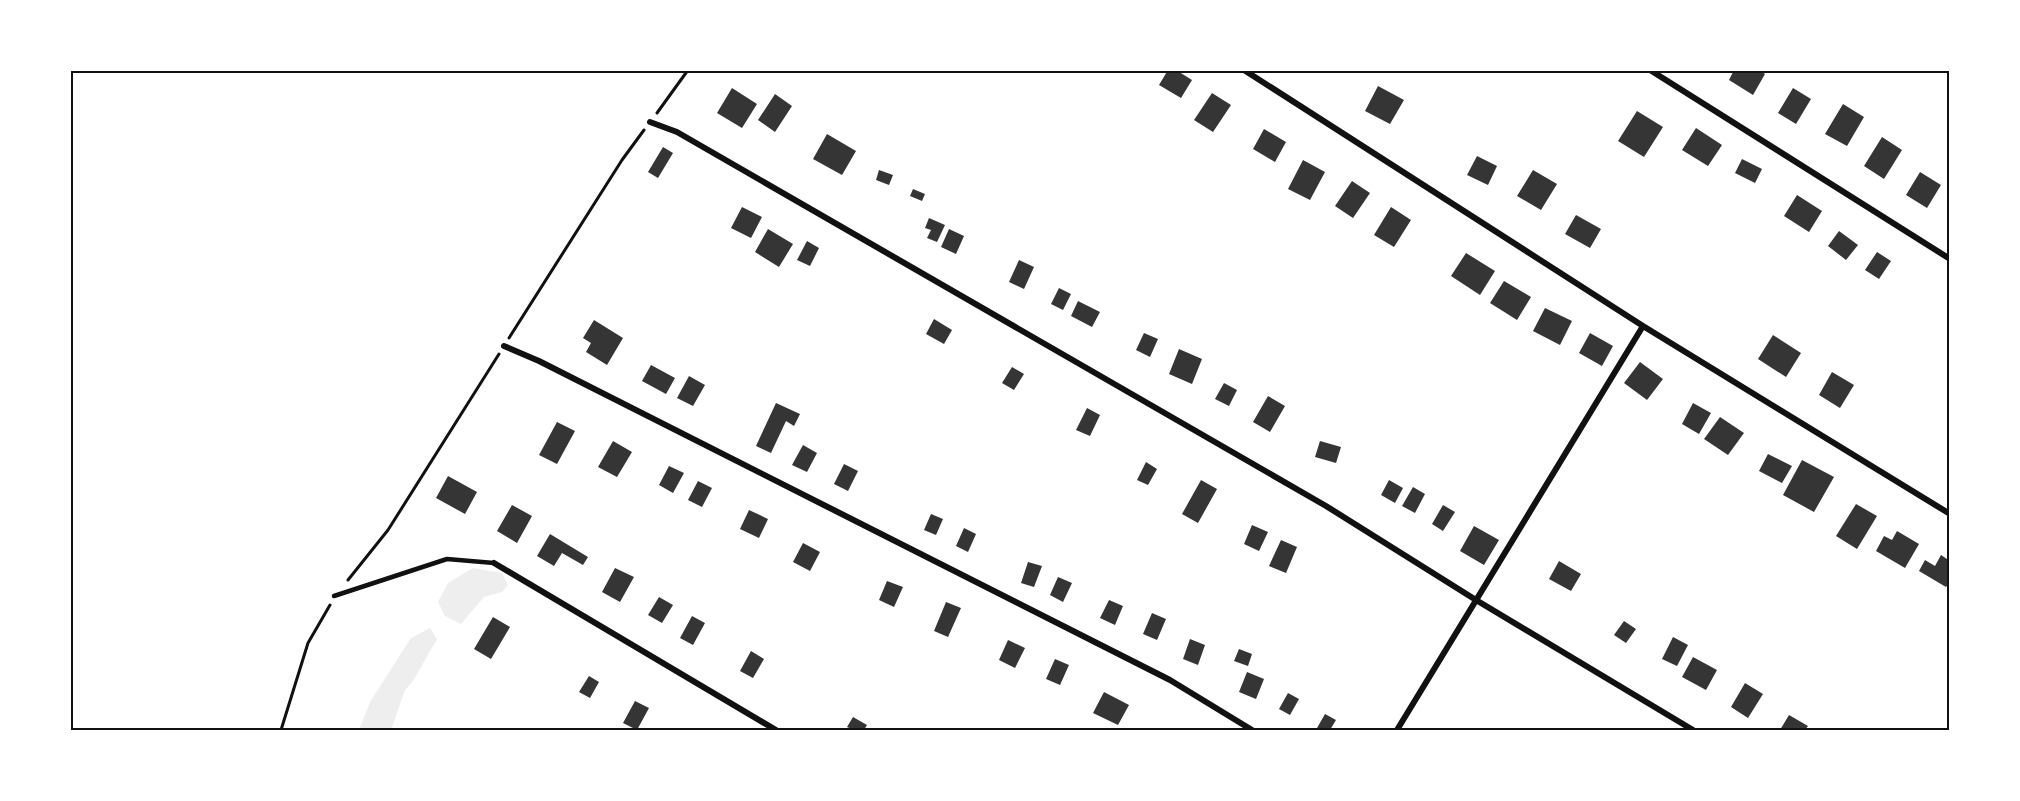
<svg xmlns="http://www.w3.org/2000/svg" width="2020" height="801" font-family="Barlow,sans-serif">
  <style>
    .green { fill: #eee }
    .building { fill: #353535 }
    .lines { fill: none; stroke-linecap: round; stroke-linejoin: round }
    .path { stroke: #111; stroke-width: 3 }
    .service { stroke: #111; stroke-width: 4.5 }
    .minor { stroke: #111; stroke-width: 6 }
    .neatline { fill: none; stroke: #111; stroke-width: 2 }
  </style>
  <rect width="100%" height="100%" fill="#fff"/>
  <!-- green -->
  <path class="green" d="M473 568 502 573 508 585 502 592 484 597 461 624 445 616 438 602 448 583Z
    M430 628 437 639 413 681 405 690 391 730H359L370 702 411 638Z"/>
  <!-- building -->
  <path class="building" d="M1168 70H1176L1192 80 1181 98 1159 85Z
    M1734 70H1759L1765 74 1753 95 1729 80Z
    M1378 86 1404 100 1390 124 1365 111Z
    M732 88 757 104 742 128 717 113Z
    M1793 88 1811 99 1796 124 1778 113Z
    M1212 93 1231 105 1213 132 1194 120Z
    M775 94 792 106 775 132 758 120Z
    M1843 104 1864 117 1847 146 1825 134Z
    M1637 111 1663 127 1644 157 1618 141Z
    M1696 128 1722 145 1708 166 1682 150Z
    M1264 129 1286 142 1275 162 1253 149Z
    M827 134 856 151 842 175 813 159Z
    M1882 137 1902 150 1884 179 1864 166Z
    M663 147 673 153 658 178 648 172Z
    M1477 156 1497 166 1488 185 1467 175Z
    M1742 159 1762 169 1755 183 1735 173Z
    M1303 160 1325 172 1310 200 1288 189Z
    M879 170 893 175 889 185 876 180Z
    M1533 170 1557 184 1541 210 1517 196Z
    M1920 172 1941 185 1927 208 1906 195Z
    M1352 181 1370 193 1353 218 1335 206Z
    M913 189 925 194 922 201 910 196Z
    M1797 195 1822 211 1809 232 1784 216Z
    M742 207 762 217 751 238 731 228Z
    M1391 207 1411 220 1394 247 1374 235Z
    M1576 215 1601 229 1590 248 1565 234Z
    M929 218 945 225 937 242 927 238 931 230 925 228Z
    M768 229 793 244 779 267 755 252Z
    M949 229 964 236 956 254 941 247Z
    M1839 231 1858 245 1846 260 1828 246Z
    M807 241 819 248 810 266 797 260Z
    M1877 252 1891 261 1879 279 1865 270Z
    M1466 253 1495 271 1480 295 1451 276Z
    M1019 260 1034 267 1024 289 1009 282Z
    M1504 281 1531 297 1517 320 1490 303Z
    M1059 288 1071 294 1063 310 1051 304Z
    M1078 301 1100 312 1092 327 1071 316Z
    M1545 308 1572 321 1560 345 1533 331Z
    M934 319 952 330 944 344 926 334Z
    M594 320 623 338 607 365 586 352 591 343 583 338Z
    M1144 333 1158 339 1150 357 1136 350Z
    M1590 333 1613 346 1602 366 1579 353Z
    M1773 335 1801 353 1786 377 1758 359Z
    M1179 349 1202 359 1192 384 1169 374Z
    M1640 362 1663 379 1647 400 1624 383Z
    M651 365 675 378 666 394 642 381Z
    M1012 367 1024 374 1014 390 1002 383Z
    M1832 372 1854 385 1840 408 1819 395Z
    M689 376 705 385 693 406 677 398Z
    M1224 383 1237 390 1229 406 1215 399Z
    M1268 396 1285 406 1270 432 1253 422Z
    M776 403 800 414 794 426 786 421 771 453 756 446Z
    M1693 403 1711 413 1699 434 1682 424Z
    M1087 408 1100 415 1090 436 1076 430Z
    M1720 417 1744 433 1728 455 1704 439Z
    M557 422 575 431 557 464 539 455Z
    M613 441 632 452 617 477 598 467Z
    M1320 441 1341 447 1336 463 1315 457Z
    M803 445 817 453 807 472 792 465Z
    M1768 454 1792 466 1782 483 1759 471Z
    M1802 460 1834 477 1814 512 1783 495Z
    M1146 462 1157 469 1148 485 1137 480Z
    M844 464 858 471 848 491 834 484Z
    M669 466 684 473 673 493 659 485Z
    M448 476 477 492 465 514 436 498Z
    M1201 480 1217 489 1198 523 1182 514Z
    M1389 480 1403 488 1395 503 1381 495Z
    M698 481 712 488 702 507 688 500Z
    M1413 487 1425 494 1415 513 1402 506Z
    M1856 504 1877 516 1857 549 1836 536Z
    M512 505 532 516 517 543 497 531Z
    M1443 505 1455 512 1443 531 1432 524Z
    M749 510 768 519 759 538 740 529Z
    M931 514 943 519 936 535 924 530Z
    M1252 525 1268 532 1259 551 1244 544Z
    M1474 526 1499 540 1484 565 1460 551Z
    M964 528 976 534 968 552 956 546Z
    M1897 531 1919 544 1905 568 1876 551 1884 536 1892 540Z
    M550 534 588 557 583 565 562 553 554 566 537 556Z
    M1281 540 1297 547 1286 573 1269 566Z
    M803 543 820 552 810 571 793 562Z
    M1941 555 1950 561V582L1946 587 1919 571 1925 560 1935 566Z
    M1559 561 1581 574 1571 591 1549 579Z
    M1028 562 1042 566 1034 587 1021 583Z
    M615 568 634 577 620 602 602 592Z
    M1058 577 1072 583 1063 602 1050 595Z
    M887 581 903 587 894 607 879 600Z
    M659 597 673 605 662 623 648 615Z
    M1109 600 1123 606 1115 625 1100 618Z
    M946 602 961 608 948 637 934 631Z
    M1152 613 1166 619 1157 640 1143 634Z
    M692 616 705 623 693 645 680 638Z
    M493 617 510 627 491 659 474 649Z
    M1624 621 1636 629 1626 643 1614 635Z
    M1673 637 1688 645 1677 666 1662 659Z
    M1190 639 1205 645 1198 665 1183 659Z
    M1008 640 1025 648 1015 668 999 660Z
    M1239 649 1252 654 1248 666 1234 661Z
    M751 651 764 659 753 678 740 671Z
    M1693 657 1717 670 1706 690 1682 677Z
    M1055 659 1069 665 1060 685 1046 679Z
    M1247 672 1264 679 1256 699 1239 692Z
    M589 676 599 682 590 698 579 692Z
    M1745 683 1763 694 1748 718 1731 707Z
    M1104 692 1129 705 1118 725 1093 713Z
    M1288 693 1299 699 1290 715 1279 709Z
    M635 701 649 708 637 730 623 723Z
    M1325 714 1336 720 1330 730H1321L1317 728Z
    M1789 715 1808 726 1805 730H1780Z
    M853 717 867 725 864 730H854L847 727Z"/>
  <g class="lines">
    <!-- path -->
    <path class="path" d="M657 113 688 70
      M509 338 622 160 644 130
      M348 580 388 530 499 354
      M281 730 308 643 330 605"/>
    <!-- service -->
    <path class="service" d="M334 596 447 559 494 563"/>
    <!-- minor -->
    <path class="minor" d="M1244 70 1643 326 1950 514
      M1650 70 1950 259
      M650 122 677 132 1326 506 1476 600 1693 730
      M504 346 539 361 1170 680 1252 730
      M494 563 776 730
      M1397 730 1643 326"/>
  </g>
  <!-- border -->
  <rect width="2020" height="801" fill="none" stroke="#ffffff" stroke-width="144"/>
  <rect x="72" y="72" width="1876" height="657" class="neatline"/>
</svg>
